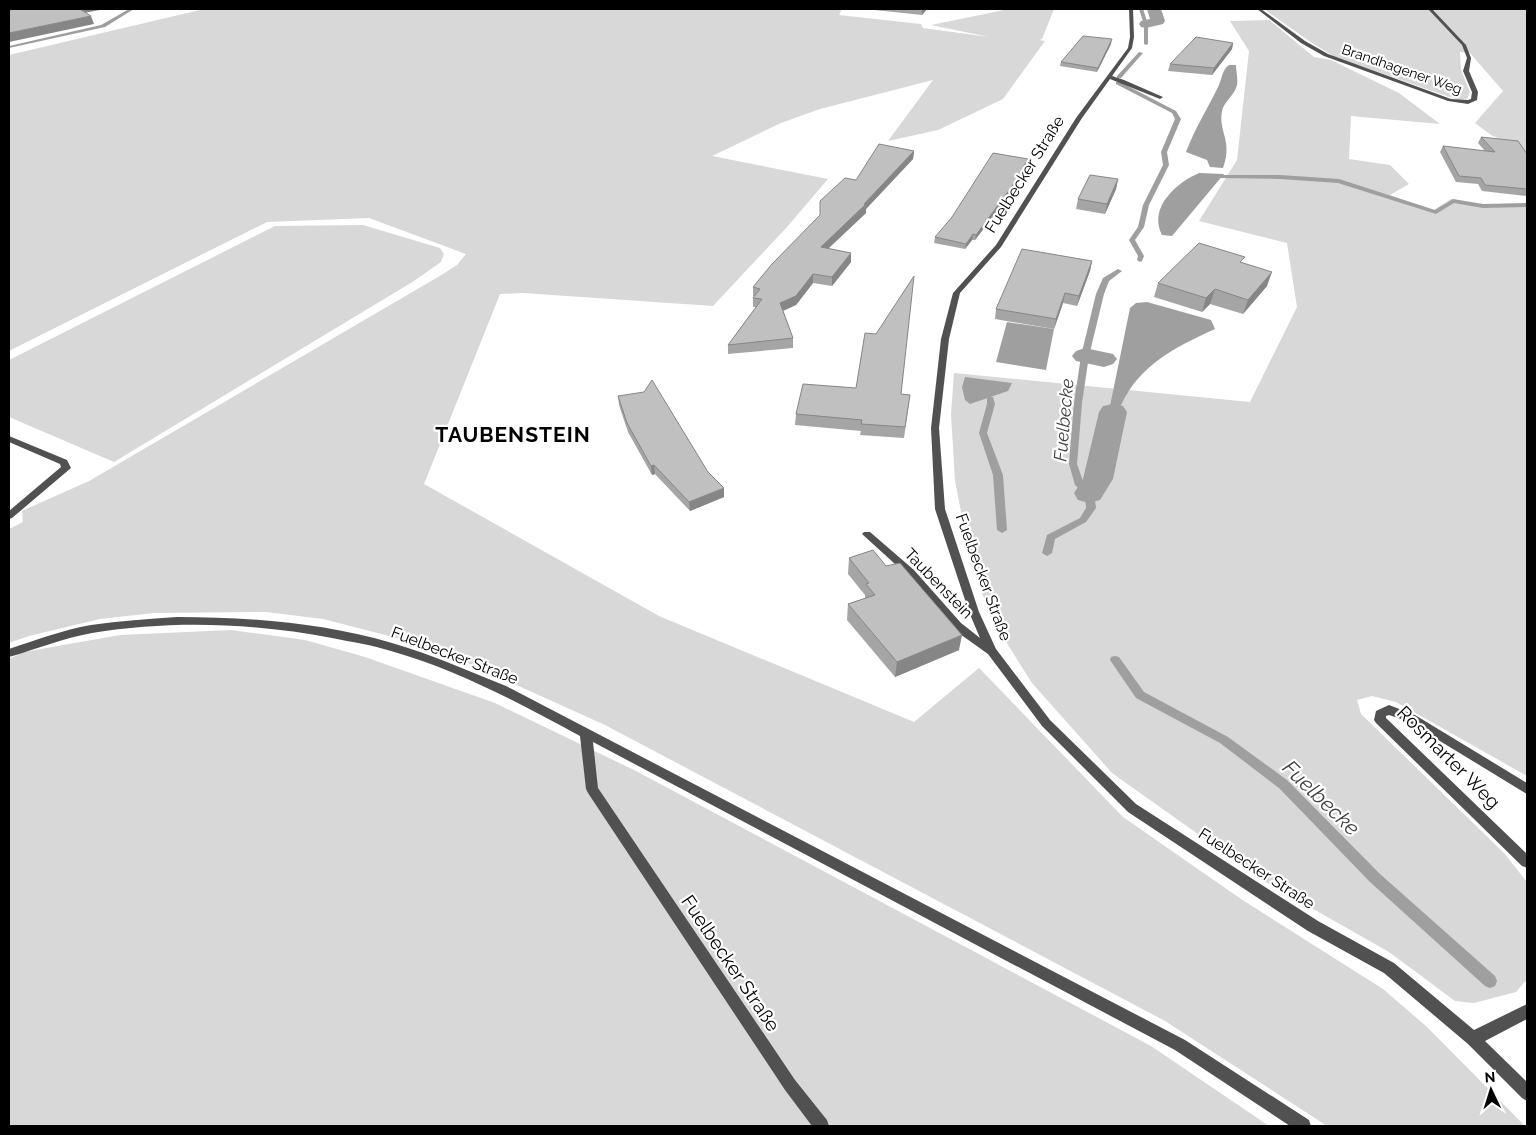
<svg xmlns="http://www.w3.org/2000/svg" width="1536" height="1135" font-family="Raleway,sans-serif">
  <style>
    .green { fill: #d8d8d8 }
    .water { fill: #9f9f9f }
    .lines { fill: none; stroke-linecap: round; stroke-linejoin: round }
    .stream { fill: #9f9f9f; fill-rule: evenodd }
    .canal { fill: #9f9f9f; fill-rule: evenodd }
    .minor { fill: #515151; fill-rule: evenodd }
    .wall { fill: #a5a5a5 }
    .shaded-wall { fill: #868686 }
    .building { fill: #c0c0c0; stroke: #868686 }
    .labels { text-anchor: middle; stroke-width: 4.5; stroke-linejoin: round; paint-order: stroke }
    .far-street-label { font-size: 14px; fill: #000; stroke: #fff }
    .street-label { font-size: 16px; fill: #000; stroke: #fff }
    .water-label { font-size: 18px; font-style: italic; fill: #404040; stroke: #fff }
    .near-street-label { font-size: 19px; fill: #000; stroke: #fff }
    .district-label { font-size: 21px; font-weight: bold; letter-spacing: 1px; fill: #000; stroke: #fff }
    .near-water-label { font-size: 21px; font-style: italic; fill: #404040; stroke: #fff }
  </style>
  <rect width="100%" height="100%" fill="#fff"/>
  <!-- green -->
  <path class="green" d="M204 9H842L839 15 921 24 923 28 989 37 931 25 1009 9H1054L1042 39 1039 40 1045 41 1003 99 938 130 888 141 933 80 820 109 781 123 712 156 828 179 787 227 713 306 523 293 500 294 424 484 659 616 914 722 979 668 1123 817 1241 899 1383 989 1427 1027 1525 1126H1327L1165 1021 605 725 432 647 323 619 266 612 154 613 100 619 29 636 9 643V529L23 522 22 511 89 481 438 277 457 265 466 254 369 218 267 222 9 351V55Z
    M1264 9H1527V152L1491 135 1475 123 1503 91 1470 53 1460 52 1461 70 1470 92 1467 99 1458 100 1335 57 1312 43Z
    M1269 20 1314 57 1331 60 1399 93 1440 124 1351 116 1349 159 1390 165 1409 184 1390 195 1432 211 1451 199 1478 204H1527V776L1396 702 1372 696 1357 700 1361 714 1504 853 1527 882V979L1516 992 1474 1003 1455 1001 1389 952 1264 881 1112 773 1032 683 991 618 971 562 955 481 951 414 954 373 1250 402 1297 307 1287 243 1199 221 1237 160 1249 51 1230 21Z
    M363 225 440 248 444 254 441 262 414 281 114 462 9 417V360L275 226Z
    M231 630 305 640 365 657 495 703 636 771 1151 1046 1269 1126H9V659L24 652 120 635Z"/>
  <!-- water -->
  <path class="water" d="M1229 65H1236C1236 72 1239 82 1236 88 1233 96 1224 102 1222 111 1218 132 1233 140 1223 168L1210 167 1207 160 1186 152C1195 128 1208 108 1219 85 1222 78 1222 70 1229 65Z
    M1199 173 1224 174 1172 236 1162 235C1148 208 1176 183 1199 173Z
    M1147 302 1211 320 1215 329C1173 348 1134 368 1118 413L1109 411 1130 308 1136 303Z
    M1007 322 1054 329 1046 370 996 362Z
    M965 377 1012 383 1008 391 970 404 965 400 962 387Z"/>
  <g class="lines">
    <!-- stream -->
    <path class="stream" d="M129 9H134L105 27 9 48V46L101 25Z
      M1139 9H1143L1148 24V44L1146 45 1144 44V24Z
      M1139 52 1143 53 1121 78H1117V76Z
      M1116 82H1120L1176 111 1181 119 1167 152 1169 165 1149 205 1144 227 1135 240 1144 256 1142 261 1140 262 1137 260 1138 256 1129 240 1138 227 1143 205 1163 165 1161 152 1175 119 1172 113 1116 84Z
      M1221 175H1280L1339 179 1435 210 1453 199 1483 204 1527 203V207L1483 208 1454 203 1436 214 1338 183 1280 179 1219 178V176Z
      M1118 269 1122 271 1109 281 1104 294 1089 356 1082 403 1077 464 1084 484 1094 493 1096 508 1086 522 1055 539 1052 553 1047 556 1042 553 1047 535 1080 518 1086 508 1085 494 1075 485 1069 464 1074 403 1081 356 1096 294 1103 278Z
      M987 397H993L995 404 987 433 1003 475 1007 530 1002 533 997 530 993 475 979 433 987 404Z
      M1115 656 1119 657 1144 692 1228 737 1287 780 1380 874 1495 976 1497 981 1495 986 1490 988 1485 986 1370 882 1279 788 1220 743 1136 698 1110 660 1111 657Z"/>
    <!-- canal -->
    <path class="canal" d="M1147 9H1161L1165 21 1163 24 1146 28 1141 27 1139 24 1141 21 1150 19Z
      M1085 348 1113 354 1117 359 1113 364 1104 367 1076 361 1072 356 1076 351Z
      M1113 404 1123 406 1127 412 1113 479 1100 500 1089 503 1078 500 1074 493 1083 479 1099 412 1103 406Z"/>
    <!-- minor -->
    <path class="minor" d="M1129 9H1133L1134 37 1132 48 1112 76 1124 80 1163 97 1160 99 1110 79 1082 118 1001 247 960 293 949 339 939 428 945 509 979 612 996 649 1050 720 1136 804 1318 921 1394 963 1474 1030 1527 1004V1019L1485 1041 1527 1082V1101L1522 1098 1468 1044 1384 973 1308 931 1128 812 1042 726 988 654 953 629 906 574 862 534 864 532H870L914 570 961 623 980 638 969 612 935 509 931 428 941 339 953 293 996 245 1076 118 1128 48 1130 37Z
      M1257 9H1261L1305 41 1328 54 1451 99 1468 100 1471 99 1472 92 1463 71 1467 58 1462 45 1428 9H1432L1466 45 1471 58 1469 71 1478 92 1477 100 1468 104 1448 101 1324 56 1301 43Z
      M9 436 67 460 71 468 12 518 9 519V511L61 467 60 464 9 442Z
      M177 617C249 617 323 623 392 643 431 654 468 671 506 686L1185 1040 1309 1120 1311 1126H1290L1175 1050 593 742 598 788 795 1080 827 1120 829 1126H812L785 1090 588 793 586 789 580 736C519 703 458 670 391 651 372 645 352 642 332 638 253 623 172 620 92 633 63 638 37 649 9 657V649C36 640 63 630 91 625 120 621 148 619 177 617Z
      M1389 705 1415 715 1527 783V794L1407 721 1389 715 1386 716V718L1527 854V868L1522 866 1376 723 1374 720 1376 711Z"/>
  </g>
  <!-- wall -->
  <path class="wall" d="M865 9H927L922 15Z
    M1233 43 1232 49 1212 75 1168 71 1170 64Z
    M1111 44 1097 72 1060 66 1061 62Z
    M1481 137 1527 154V196L1482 191 1478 184 1456 182 1440 152 1443 146 1485 151 1478 143Z
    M914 151 913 159 866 209V213L828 249 851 253V262L832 286 813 283 796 305 783 311 793 338V348L728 354V345L756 307H753V298L754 296H753V287Z
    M1028 159 1027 164 1025 168V172L1010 194 975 240H972L965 249 934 243 935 237Z
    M1118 179 1116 189 1105 214 1076 209 1078 199Z
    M1092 261 1090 271 1077 306 1063 303 1054 329 995 319 996 309Z
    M1243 263 1267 286 1243 314 1210 304 1202 312 1154 297 1158 283Z
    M901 394 910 395 904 438 860 435 861 431 795 425 796 414Z
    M618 396 708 472 724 497 690 511 655 474 652 475 628 432 619 405Z
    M849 558 959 650 895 677 847 620 848 604 865 598V595L848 574Z"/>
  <!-- shaded-wall -->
  <path class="shaded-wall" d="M76 9H105L79 14Z
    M923 9H927L922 15V10Z
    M91 16 94 24 9 42V33Z
    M1112 39 1111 44 1097 72 1098 68Z
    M1233 43 1232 49 1212 75 1214 68Z
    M914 151 913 159 866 209V213L820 256 821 247 864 204Z
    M1028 159 1027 164 1022 172 1023 167Z
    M1025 168V172L1010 194 975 240 976 235Z
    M1118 179 1116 189 1105 214 1107 204Z
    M973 234 972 240 965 249 966 244Z
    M851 253V262L832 286V277Z
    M1092 261 1090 271 1077 306 1079 296Z
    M1272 272 1267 286 1243 314 1248 300Z
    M813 274V283L796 305 780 312V303Z
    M1215 289 1210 304 1202 312 1206 298Z
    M1065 293 1063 303 1054 329 1056 319Z
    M654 465 655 474 652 475 651 466Z
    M724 488V497L690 511 689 502Z
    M962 635 959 650 895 677 897 662Z"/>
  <!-- building -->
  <path class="building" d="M15 9H80L91 16 9 33V10Z
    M1083 36 1112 39 1098 68 1061 62Z
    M1196 37 1233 43 1214 68 1170 64Z
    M1481 137 1518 141 1527 154V189L1485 185 1481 178 1459 176 1443 146 1495 152Z
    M879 144 914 151 864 204H866L821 247 851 253 832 277 813 274 796 296 780 303 793 338 728 345 762 299 753 298 760 289 753 287 772 264 820 215V201L845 178 856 180Z
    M993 153 1028 159 1023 167 1025 168 1010 189 976 235 973 234 966 244 935 237 952 217Z
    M1090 175 1118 179 1107 204 1078 199Z
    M1199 243 1245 257 1240 262 1272 272 1248 300 1215 289 1206 298 1158 283Z
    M1022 249 1092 261 1079 296 1065 293 1056 319 996 309Z
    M914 276 901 394 910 395 905 427 861 424 862 420 796 414 803 384 856 388 865 333 876 334Z
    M652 380 708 472 724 488 689 502 654 465 651 466 627 423 618 396 644 392Z
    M873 550 886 566 900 563 962 635 897 662 848 604 875 595 866 584 869 583 849 558Z"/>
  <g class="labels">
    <!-- far-street labels -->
    <g class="far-street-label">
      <text transform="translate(1402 69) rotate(19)" y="5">Brandhagener Weg</text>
    </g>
    <!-- street labels -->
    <g class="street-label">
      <text transform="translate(1024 174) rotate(-58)" y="6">Fuelbecker Straße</text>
      <text transform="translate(984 577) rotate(70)" y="6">Fuelbecker Straße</text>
      <text transform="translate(939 583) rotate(46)" y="6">Taubenstein</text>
      <text transform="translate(455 655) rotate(21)" y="6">Fuelbecker Straße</text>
      <text transform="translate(1257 868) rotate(33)" y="6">Fuelbecker Straße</text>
    </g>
    <!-- water labels -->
    <g class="water-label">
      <text transform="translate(1064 420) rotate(-85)" y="6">Fuelbecke</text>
    </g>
    <!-- near-street labels -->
    <g class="near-street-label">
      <text transform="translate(1449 757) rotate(45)" y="7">Rosmarter Weg</text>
      <text transform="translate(731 963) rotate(56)" y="7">Fuelbecker Straße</text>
    </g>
    <!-- district labels -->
    <g class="district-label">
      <text x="513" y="442">TAUBENSTEIN</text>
    </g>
    <!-- near-water labels -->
    <g class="near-water-label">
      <text transform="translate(1321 798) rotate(44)" y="7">Fuelbecke</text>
    </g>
  </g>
  <!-- border -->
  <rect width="1536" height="1135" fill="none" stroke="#000000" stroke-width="20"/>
  <!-- north arrow -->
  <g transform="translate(1491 1090) rotate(356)" stroke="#ffffff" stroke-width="4" paint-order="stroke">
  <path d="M0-4L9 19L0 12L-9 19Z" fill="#000000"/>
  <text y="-8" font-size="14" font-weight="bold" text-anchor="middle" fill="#000000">N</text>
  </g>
</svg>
